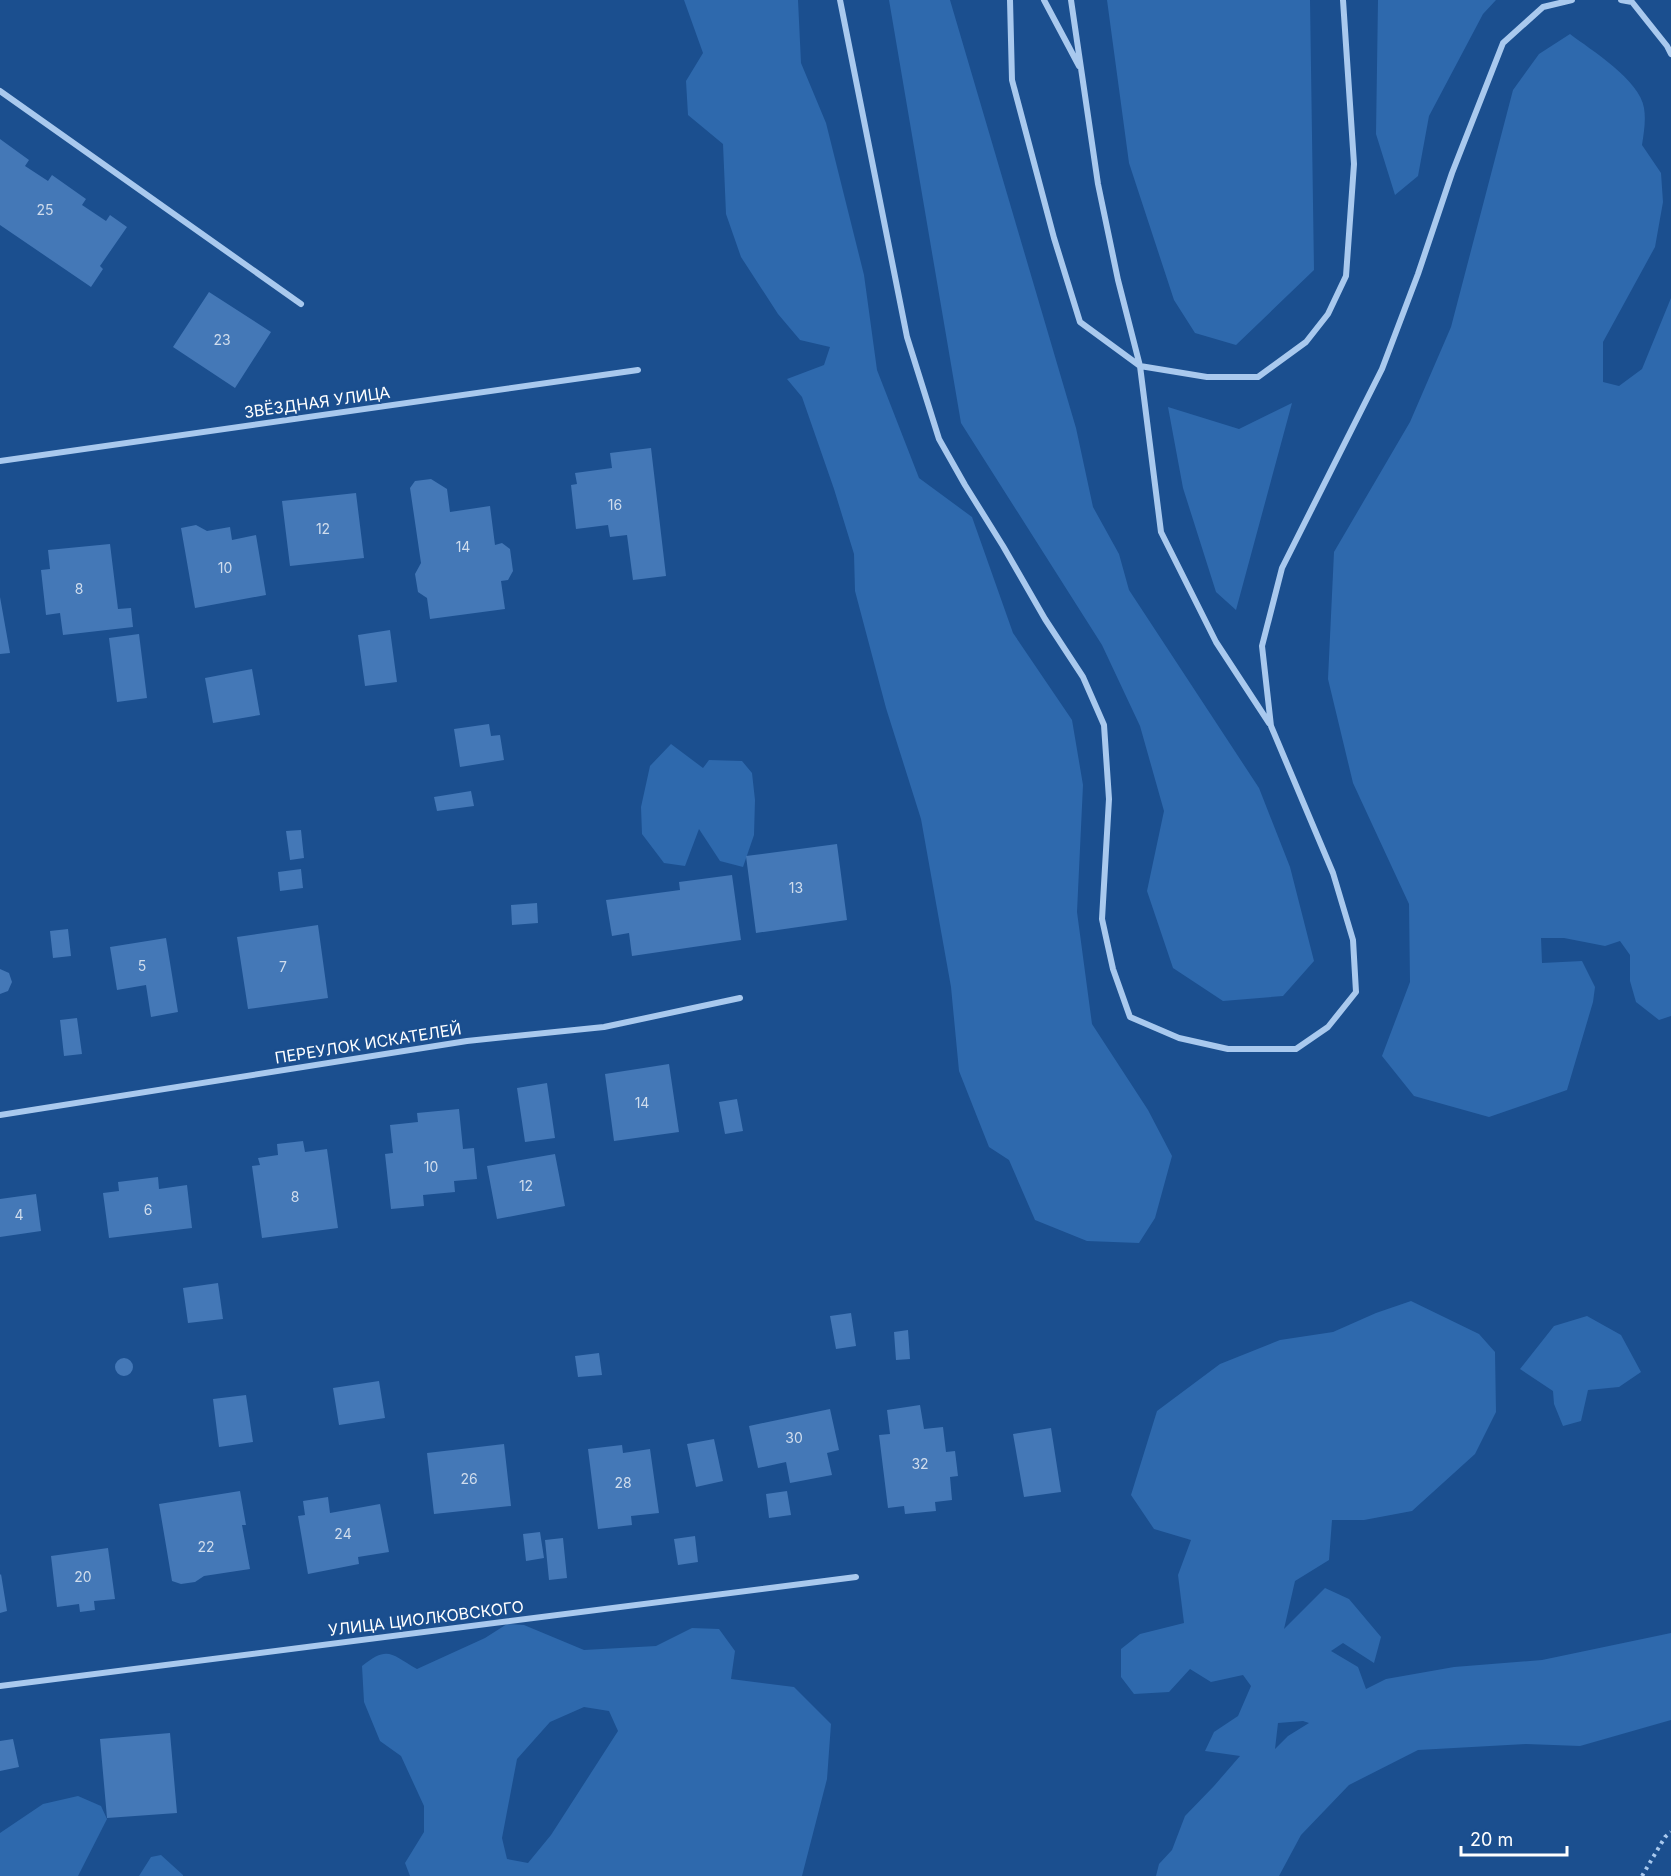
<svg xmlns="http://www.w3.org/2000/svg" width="1671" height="1876" font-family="Inter,sans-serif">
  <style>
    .green { fill: #2e69ad; fill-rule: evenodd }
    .building { fill: #4478b7 }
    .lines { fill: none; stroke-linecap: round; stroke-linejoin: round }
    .path { stroke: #a9c9ee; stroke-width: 4; stroke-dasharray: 3 4.5; stroke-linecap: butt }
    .street { stroke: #a9c9ee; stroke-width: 6 }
    .labels { text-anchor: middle; stroke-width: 4.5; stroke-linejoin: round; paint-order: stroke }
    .number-label { font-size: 14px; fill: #d0dded }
    .street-label { font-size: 16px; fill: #fff; stroke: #1b4f8f }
  </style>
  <rect width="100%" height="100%" fill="#1b4f8f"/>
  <!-- green -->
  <path class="green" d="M684 0H798L801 63 826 123 864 275 877 370 919 478 972 517 1013 633 1072 720 1083 785 1077 912 1092 1024 1148 1110 1172 1156 1155 1218 1139 1243 1087 1241 1035 1220 1009 1160 989 1147 959 1071 951 987 921 819 886 708 855 591 854 554 834 489 802 397 787 379 824 365 830 347 800 340 778 314 741 257 726 214 723 144 688 115 686 81 703 53Z
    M889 0H950L1076 428 1093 507 1119 554 1129 590 1259 788 1290 867 1314 961 1283 996 1223 1001 1173 968 1147 891 1164 811 1140 726 1102 645 961 423Z
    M1107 0H1310L1314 270 1236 345 1195 333 1174 300 1129 163Z
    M1378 0H1496L1483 14 1429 116 1418 176 1395 195 1376 134Z
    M1570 34C1591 50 1640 80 1644 108 1646 120 1644 132 1642 145L1661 173 1663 202 1655 247 1603 342V382L1619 386 1642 369 1671 298V1016L1659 1020 1636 1002 1630 981V955L1620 941 1605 946 1564 938H1541L1542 963 1582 961 1595 987 1593 1002 1567 1090 1489 1117 1414 1096 1382 1056 1410 982 1409 904 1353 783 1328 679 1334 552 1410 422 1451 327 1513 90 1539 54Z
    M1292 403 1236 610 1216 592 1183 488 1168 407 1239 429Z
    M671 744 703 768 709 760 742 761 752 773 755 800 754 835 743 867 720 861 699 829 685 866 664 863 642 834 641 807 650 766Z
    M1411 1301 1479 1334 1495 1352 1496 1412 1475 1454 1412 1511 1364 1520H1332L1329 1560 1295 1581 1284 1629 1325 1588 1349 1599 1381 1637 1374 1663 1343 1643 1331 1651 1358 1667 1366 1689 1386 1679 1454 1667 1542 1660 1671 1633V1720L1580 1746 1526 1744 1418 1750 1349 1785 1301 1835 1279 1876H1156L1159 1864 1172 1850 1185 1816 1214 1786 1240 1756 1205 1751 1214 1732 1238 1716 1251 1686 1243 1675 1211 1682 1190 1669 1169 1692 1134 1694 1121 1677V1649L1140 1634 1184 1623 1178 1575 1191 1540 1154 1529 1131 1495 1157 1411 1220 1364 1280 1340 1333 1332 1376 1313ZM1303 1721 1309 1723 1288 1736 1275 1749 1278 1723Z
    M1587 1316 1621 1335 1641 1372 1619 1387 1588 1390 1581 1421 1563 1426 1554 1404 1553 1391 1520 1369 1554 1326Z
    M507 1624 524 1625 584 1650 656 1646 692 1628 719 1629 735 1651 731 1679 794 1687 831 1724 827 1779 802 1876H410L405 1863 424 1832V1806L401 1756 380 1741 364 1702 362 1666C388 1645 391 1654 417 1669L485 1638ZM584 1707 609 1711 618 1731 551 1835 528 1863 507 1859 502 1838 517 1759 550 1722Z
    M78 1796 101 1806 107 1819 78 1876H0V1833L43 1804Z
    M161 1855 183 1875V1876H139L151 1857Z"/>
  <!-- building -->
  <path class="building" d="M0 139 29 160 25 166 48 181 52 175 86 199 82 205 106 221 110 215 127 227 100 266 103 269 91 287 0 225Z
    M209 292 271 332 235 388 173 347Z
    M651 448 666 576 633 580 627 535 610 537 608 525 576 529 571 485 577 484 575 473 612 468 610 453Z
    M431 479 447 489 450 512 490 506 495 545 502 543 510 549 513 571 508 580 501 581 505 609 430 619 427 598 418 592 415 574 421 563 410 488 415 481Z
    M356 493 364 558 290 566 282 501Z
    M196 525 207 531 230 527 232 540 256 535 266 595 195 608 181 528Z
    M110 544 118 609 131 608 133 627 63 635 60 613 46 615 41 570 50 569 48 550Z
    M0 597 10 653 0 654Z
    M390 630 397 682 365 686 358 635Z
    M139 634 147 698 117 702 109 638Z
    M252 669 260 715 213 723 205 678Z
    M489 724 491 736 500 735 504 760 460 767 454 729Z
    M471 791 474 806 437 811 434 797Z
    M301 830 304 858 290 860 286 831Z
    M837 844 847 920 756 933 746 856Z
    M301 869 303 888 280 891 278 872Z
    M732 875 741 940 632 956 629 933 612 936 606 900 680 890 679 882Z
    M537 903 538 923 512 925 511 905Z
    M318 925 328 998 248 1009 237 937Z
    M68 929 71 956 53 958 50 931Z
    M166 938 178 1012 151 1017 146 985 117 990 110 947Z
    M0 969 9 973 12 982 8 991 0 994Z
    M77 1018 82 1054 64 1056 60 1020Z
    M669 1064 679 1132 614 1141 605 1074Z
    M547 1083 555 1138 525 1142 517 1088Z
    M737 1099 743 1131 725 1134 719 1102Z
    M459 1109 463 1149 474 1148 477 1179 454 1181 455 1192 423 1195 424 1206 391 1209 385 1154 393 1153 390 1125 418 1122 417 1113Z
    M303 1141 305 1152 327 1149 338 1228 262 1238 252 1166 260 1165 258 1158 278 1155 277 1144Z
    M555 1154 565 1206 497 1219 487 1166Z
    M158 1177 159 1189 187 1185 192 1228 109 1238 103 1193 119 1191 118 1182Z
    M36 1194 41 1231 0 1237V1199Z
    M218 1283 223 1319 188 1323 183 1288Z
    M851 1313 856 1346 836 1349 830 1316Z
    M908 1330 910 1359 896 1360 894 1332Z
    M599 1353 602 1375 578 1377 575 1356Z
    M115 1367a9 9 0 1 1 18 0a9 9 0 1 1-18 0Z
    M379 1381 385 1418 339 1425 333 1388Z
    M246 1395 253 1442 219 1447 213 1399Z
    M920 1405 924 1429 943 1427 946 1452 955 1451 958 1476 950 1477 952 1500 935 1502 936 1511 905 1514 904 1506 888 1508 879 1435 890 1434 887 1410Z
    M830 1409 839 1450 827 1453 832 1475 790 1483 786 1462 758 1468 749 1426Z
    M1051 1428 1061 1492 1024 1497 1013 1434Z
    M714 1439 723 1481 696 1487 687 1444Z
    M504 1444 511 1506 434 1514 427 1453Z
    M622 1445 623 1453 650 1449 659 1513 631 1516 632 1525 598 1529 588 1449Z
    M240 1491 246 1525H242L250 1569 204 1576 195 1582 181 1584 172 1581 159 1504Z
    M787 1491 791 1515 769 1518 766 1494Z
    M328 1497 330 1513 380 1504 389 1552 358 1557 359 1564 308 1574 298 1516 305 1515 303 1501Z
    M540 1532 544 1558 526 1561 523 1534Z
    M695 1536 698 1562 678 1565 674 1539Z
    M563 1538 567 1578 549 1580 545 1540Z
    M108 1548 115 1599 94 1601 95 1610 80 1612 79 1604 57 1607 51 1556Z
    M1 1574 7 1611 0 1613V1575Z
    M170 1733 177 1813 107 1818 100 1739Z
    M13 1739 19 1767 0 1771V1741Z"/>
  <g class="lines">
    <!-- path -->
    <path class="path" d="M1642 1876 1665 1837 1671 1832"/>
    <!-- street -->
    <path class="street" d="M840 0 907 337 939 439 965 485 1003 546 1045 619 1083 677 1104 725 1109 799 1102 919 1113 969 1130 1017 1179 1038 1228 1049H1296L1328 1027 1356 992 1353 940 1333 873 1271 726 1262 646 1282 568 1382 369 1418 274 1452 173 1503 43 1543 7 1572 0
      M1010 0 1012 80 1054 238 1080 322 1140 366 1161 532 1216 642 1269 723
      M1044 0 1079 66
      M1071 0 1098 184 1118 280 1140 366 1207 377H1258L1306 342 1328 314 1346 276 1354 164 1343 0
      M1621 0 1632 2 1667 46 1671 54
      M0 91 301 304
      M0 461 638 370
      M0 1115 467 1041 604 1027 740 998
      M0 1686 856 1577"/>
  </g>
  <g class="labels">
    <!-- number labels -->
    <g class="number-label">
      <text x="45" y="215">25</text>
      <text x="222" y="345">23</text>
      <text x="615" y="510">16</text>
      <text x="323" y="534">12</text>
      <text x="463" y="552">14</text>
      <text x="225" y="573">10</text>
      <text x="79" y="594">8</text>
      <text x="796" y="893">13</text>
      <text x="142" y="971">5</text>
      <text x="283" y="972">7</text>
      <text x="642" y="1108">14</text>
      <text x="431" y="1172">10</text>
      <text x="526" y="1191">12</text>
      <text x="295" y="1202">8</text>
      <text x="148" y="1215">6</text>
      <text x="19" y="1220">4</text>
      <text x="794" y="1443">30</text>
      <text x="920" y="1469">32</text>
      <text x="469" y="1484">26</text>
      <text x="623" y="1488">28</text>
      <text x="343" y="1539">24</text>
      <text x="206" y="1552">22</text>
      <text x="83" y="1582">20</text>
    </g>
    <!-- street labels -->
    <g class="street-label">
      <text transform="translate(317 402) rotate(-8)" y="6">ЗВЁЗДНАЯ УЛИЦА</text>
      <text transform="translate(368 1043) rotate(-9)" y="6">ПЕРЕУЛОК ИСКАТЕЛЕЙ</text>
      <text transform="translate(426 1618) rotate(-7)" y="6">УЛИЦА ЦИОЛКОВСКОГО</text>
    </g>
  </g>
  <!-- scale -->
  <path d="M1461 1846v9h106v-9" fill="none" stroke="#ffffff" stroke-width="3"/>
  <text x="1470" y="1846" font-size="18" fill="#ffffff" stroke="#1b4f8f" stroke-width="4.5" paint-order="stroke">20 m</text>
</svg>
